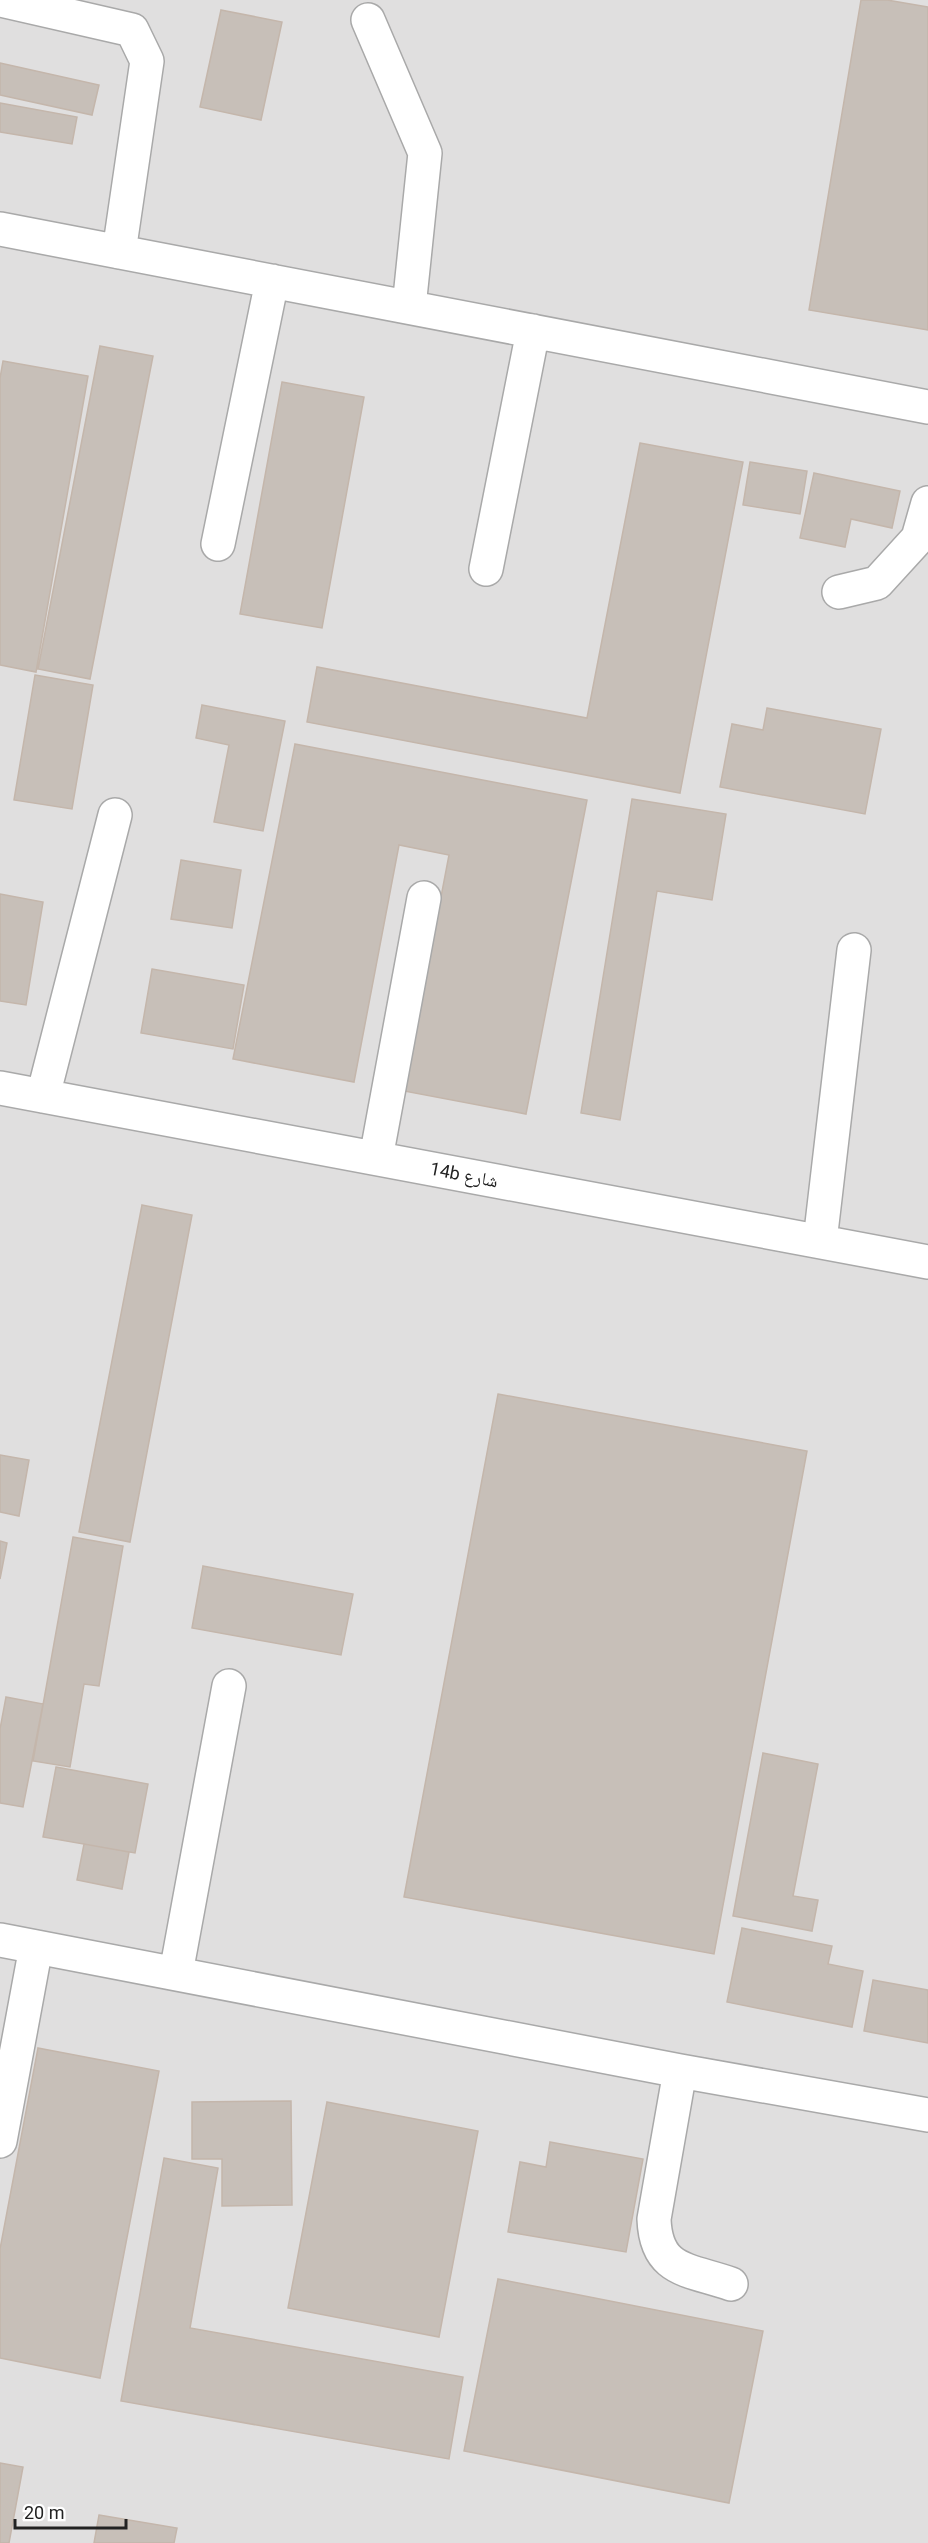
<svg xmlns="http://www.w3.org/2000/svg" width="928" height="2543" font-family="Roboto,'Noto Naskh Arabic',sans-serif">
  <style>
    .residential { fill: #e0dfdf }
    .building { fill: #c7bfb8; stroke: #c4b6ab; stroke-width: 1.5 }
    .lines { fill: none; stroke-linecap: round; stroke-linejoin: round }
    .minor-casing { stroke: #a9a9a9; stroke-width: 36 }
    .minor { stroke: #fff; stroke-width: 33 }
    .labels { text-anchor: middle; stroke-width: 6; stroke-linejoin: round; paint-order: stroke }
    .street-label { font-size: 18px; fill: #222; stroke: #fff }
  </style>
  <rect width="100%" height="100%" fill="#f2efe9"/>
  <!-- residential -->
  <path class="residential" d="M0 0H928V2543H0Z"/>
  <!-- building -->
  <path class="building" d="M861 0H887L928 7V330L809 310Z
    M221 10 282 22 261 120 200 107Z
    M0 63 99 85 92 115 0 95Z
    M0 103 77 117 72 144 0 132Z
    M100 346 153 356 90 679 38 669Z
    M3 361 88 376 36 672 0 665V378Z
    M282 382 364 397 322 628 240 614Z
    M640 443 743 462 680 793 307 722 317 667 587 718Z
    M750 462 807 471 800 514 743 505Z
    M814 473 900 491 892 528 851 519 845 547 800 538Z
    M35 675 93 685 72 809 14 800Z
    M202 705 285 721 263 831 214 822 229 745 196 738Z
    M767 708 881 729 865 814 720 787 732 724 763 730Z
    M295 744 587 800 526 1114 404 1091 449 855 399 845 354 1082 233 1059Z
    M632 799 726 814 712 900 657 891 620 1120 581 1113Z
    M181 860 241 870 232 928 171 919Z
    M0 894 43 902 26 1005 0 1001Z
    M152 969 244 985 233 1049 141 1033Z
    M142 1205 192 1215 130 1542 79 1532Z
    M498 1394 807 1451 714 1954 404 1897Z
    M0 1455 29 1460 19 1516 0 1512Z
    M73 1537 123 1546 99 1686 84 1684 70 1767 33 1761Z
    M0 1541 7 1543 0 1579Z
    M203 1566 353 1594 341 1655 192 1628Z
    M6 1697 43 1704 23 1807 0 1803V1729Z
    M763 1753 818 1764 793 1896 818 1900 812 1931 733 1916Z
    M56 1767 148 1784 135 1853 43 1837Z
    M84 1844 129 1852 122 1889 77 1880Z
    M742 1928 832 1946 828 1964 863 1971 852 2027 727 2002Z
    M873 1980 928 1990V2043L864 2031Z
    M38 2048 159 2071 100 2378 0 2358V2249Z
    M291 2101 292 2205 222 2206V2159H192V2102Z
    M327 2102 478 2131 439 2337 288 2308Z
    M550 2142 643 2159 626 2252 508 2232 520 2162 546 2167Z
    M164 2158 218 2168 190 2328 463 2377 449 2459 121 2401Z
    M498 2279 763 2331 729 2503 464 2451Z
    M0 2463 23 2467 9 2543H0Z
    M99 2515 177 2528 174 2543H94Z"/>
  <g class="lines">
    <!-- minor casing -->
    <g class="minor-casing">
      <path id="minor" d="M1 0 132 30 147 61 119 252
        M368 20 425 153 409 307
        M0 229 928 407
        M218 544 272 281
        M486 569 533 331
        M839 592 877 583 918 538 928 503
        M0 1088 928 1262
        M43 1096 115 815
        M376 1158 424 898
        M820 1241 854 950
        M0 1940 680 2071 928 2115
        M176 1973 229 1686
        M680 2071 654 2219C656 2272 688 2269 731 2284
        M0 2141 36 1947"/>
    </g>
    <!-- minor -->
    <use href="#minor" class="minor"/>
  </g>
  <g class="labels">
    <!-- street labels -->
    <g class="street-label">
      <text transform="translate(464 1175) rotate(11)" y="6">14b شارع</text>
    </g>
  </g>
  <!-- scale -->
  <path d="M15 2519v9h111v-9" fill="none" stroke="#222222" stroke-width="3"/>
  <text x="24" y="2519" font-size="18" fill="#222222" stroke="#ffffff" stroke-width="4.5" paint-order="stroke">20 m</text>
</svg>
